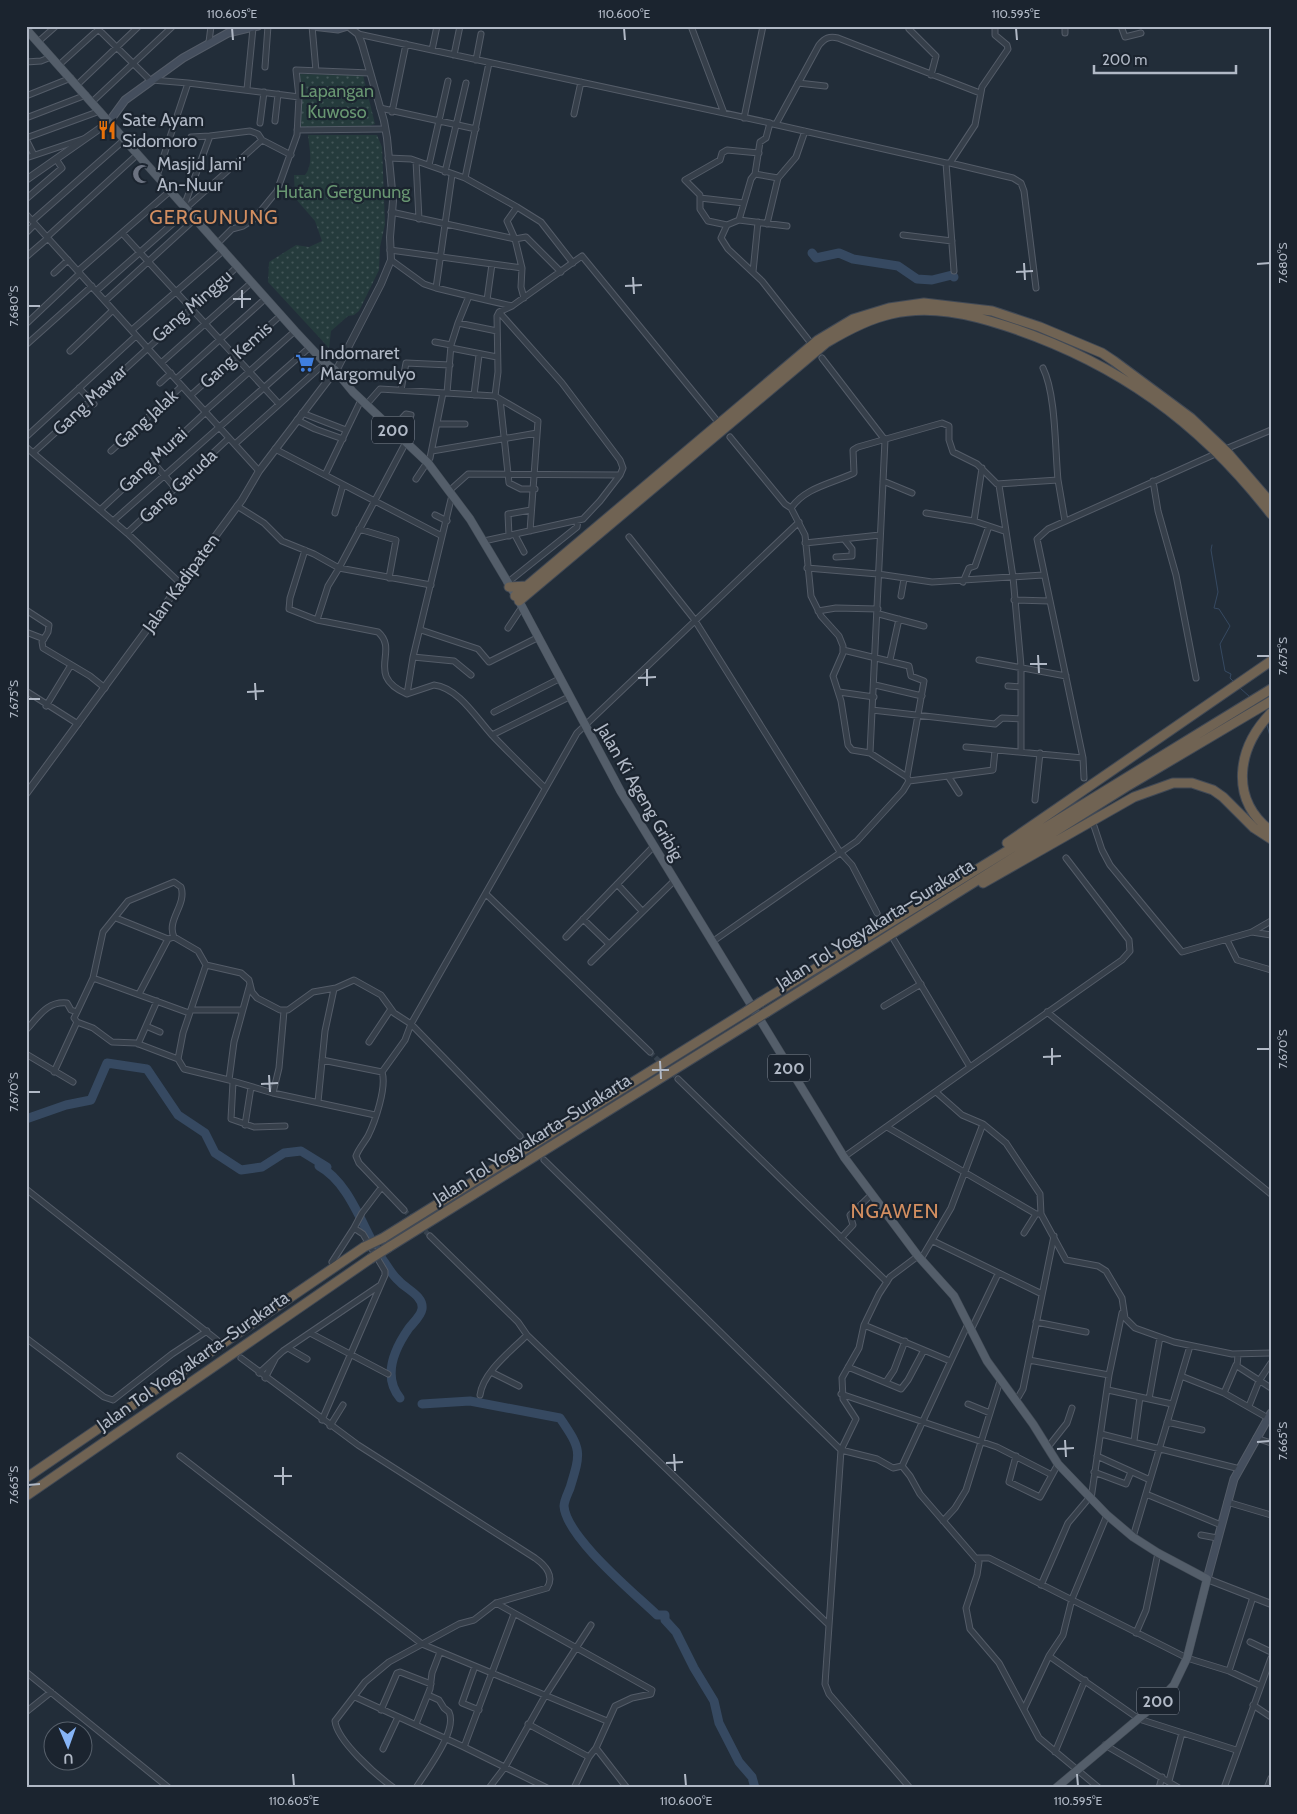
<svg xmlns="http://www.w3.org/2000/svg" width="1297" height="1814" font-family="Cabin,sans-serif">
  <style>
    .park { fill: url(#park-dots) }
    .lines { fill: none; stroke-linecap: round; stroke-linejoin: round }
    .stream { stroke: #364961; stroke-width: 1 }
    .river { stroke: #364961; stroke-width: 9 }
    .minor-tunnel { stroke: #37424e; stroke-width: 5; stroke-dasharray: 5 2.5; stroke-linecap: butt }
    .minor-casing { stroke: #545c68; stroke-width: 7 }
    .tertiary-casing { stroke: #545c68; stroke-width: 8 }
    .secondary-casing { stroke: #545c68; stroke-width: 9 }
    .primary-casing { stroke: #3f4853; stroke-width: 9 }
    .motorway-casing { stroke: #414955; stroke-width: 11 }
    .minor { stroke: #363f4a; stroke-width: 5 }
    .tertiary { stroke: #363f4a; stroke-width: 6 }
    .secondary { stroke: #444e5d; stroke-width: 7 }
    .primary { stroke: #545e6a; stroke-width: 8 }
    .motorway { stroke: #706353; stroke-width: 9 }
    .motorway-bridge-casing { stroke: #414955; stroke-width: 11; stroke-linecap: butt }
    .motorway-bridge { stroke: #706353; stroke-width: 9 }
    .ticks { fill: none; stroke: #b1b9c6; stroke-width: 2 }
    .labels { text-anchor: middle; stroke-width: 4.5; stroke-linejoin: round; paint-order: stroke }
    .shield { fill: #1b242f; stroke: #848c99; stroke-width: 1 }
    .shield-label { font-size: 16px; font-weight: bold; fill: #b1b9c6 }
    .park-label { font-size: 18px; fill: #689671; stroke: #1b242f }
    .poi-label { font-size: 18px; fill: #b1b9c6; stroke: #1b242f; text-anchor: start }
    .street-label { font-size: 18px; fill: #b1b9c6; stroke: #1b242f }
    .quarter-label { font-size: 20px; letter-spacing: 1px; fill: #d28e60; stroke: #1b242f }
    .neatline { fill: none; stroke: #b1b9c6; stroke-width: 2 }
    .ticks-label { font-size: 12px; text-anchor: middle; fill: #b1b9c6 }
  </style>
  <defs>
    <pattern id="park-dots" width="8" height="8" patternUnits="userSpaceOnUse" patternTransform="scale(1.25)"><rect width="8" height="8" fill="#253b3c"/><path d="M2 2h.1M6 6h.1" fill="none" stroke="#425557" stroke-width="1.8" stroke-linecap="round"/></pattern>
  </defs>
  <rect width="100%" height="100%" fill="#222d39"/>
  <!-- park -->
  <path class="park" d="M298 74 363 75 375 124 367 127H301Z
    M308 135H377L382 147 385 224 380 247 379 270 359 311 354 315 348 316 331 331 329 348 268 282 269 262 296 245 309 247 322 241 315 221 295 198 294 175H305C314 164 309 147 308 135Z"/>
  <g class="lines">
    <!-- stream -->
    <path class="stream" d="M1212 545 1211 550 1218 592 1214 608 1219 609 1230 626 1220 644 1225 671 1231 674 1230 678 1234 682
      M1240 688 1250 697
      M1267 725 1271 740"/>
    <!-- river -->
    <path class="river" d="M812 253 816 258 839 253 853 259 898 266 917 279 932 280 952 275 954 277
      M26 1119 66 1105 91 1100 107 1063 147 1069 178 1115 205 1133 215 1153 241 1170 262 1167 284 1153 301 1151 327 1167
      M319 1166C352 1184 364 1234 385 1263 389 1269 393 1276 399 1281 406 1289 424 1296 422 1309 421 1316 413 1323 409 1328 395 1348 382 1376 400 1398
      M422 1404 470 1401 560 1418C582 1450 581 1452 570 1488 568 1493 564 1501 564 1506 566 1537 634 1593 657 1615H665V1620L676 1632 694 1668 714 1701 719 1723 739 1762 752 1777 755 1788"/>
    <!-- minor-tunnel -->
    <path class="minor-tunnel" d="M877 913 891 936
      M650 1052 678 1079
      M520 1136 540 1155
      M404 1210 430 1236"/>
    <!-- minor casing -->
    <g class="minor-casing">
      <path id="minor" d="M95 26 151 81
        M312 26 316 71
        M691 26 724 113
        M1065 26V33
        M1121 26 1125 37 1141 33
        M909 29 936 56 931 75
        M358 34 770 123 766 138 760 142 755 174 751 179 739 220 727 225 721 238 728 249 762 281 810 342
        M38 42 56 26
        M209 42 211 26
        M432 50 437 26
        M454 55 460 26
        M476 60 481 34
        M26 62 41 61 51 57
        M59 65 102 26
        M265 67 268 26
        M152 80 188 83 157 176
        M188 83 299 97
        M798 83 825 86
        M77 85 139 26
        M247 89 253 28
        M26 96 71 78
        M92 102 173 26
        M380 108 476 129
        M392 112 406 44
        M574 114 581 82
        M26 118 86 95
        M744 118 763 26
        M275 121 278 94
        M260 123 264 92
        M773 124 946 163
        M776 124 819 45C825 38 829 36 838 38L980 93
        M297 130 385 129
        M191 137 210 136
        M26 138 100 111
        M26 139 34 155
        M26 158 83 139
        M388 158 411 159 465 178 489 63
        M416 161 419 219
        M950 163 1013 178 1021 183 1024 191 1036 288
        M429 165 448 81
        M445 172 466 83
        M755 174 778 178
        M452 175 436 288 469 296
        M465 178 517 207
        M700 198 744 203
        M26 199 62 168 56 159
        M184 206 210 136 250 131 258 134 262 140 291 155
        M186 208 262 140
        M391 212 515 239 522 268
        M26 214 259 471
        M739 220 787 226
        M32 221 124 140
        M767 224 778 178 796 157 805 131
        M727 225 708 221 700 209V195L685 180 720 160 722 153 727 150 759 153
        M26 233 35 224
        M122 233 279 404
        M903 235 952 241
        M47 237 138 154
        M218 243 232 229 243 226 254 219 277 191 297 135 299 97 296 70 370 73
        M390 250 522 268 521 287 524 298
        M26 257 48 238
        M391 260 424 284 436 288
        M78 271 170 191
        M954 271 946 163H950L975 125 982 87 1008 49 1007 45 995 35V26
        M561 272 526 237 515 239 507 221 517 207 541 222 573 263
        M753 272 758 222
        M54 273 68 260
        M96 291 188 210
        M487 300 492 264
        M105 301 196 218
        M458 323 469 296 512 306
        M26 324 80 273
        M132 330 224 250
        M435 342 451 345
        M26 345 92 286
        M451 348 497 357
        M70 351 113 310
        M822 358 885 440 870 753
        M161 363 252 282
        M1043 368C1056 394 1055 450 1058 480
        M176 379 266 298
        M160 383 171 373
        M79 388 94 404
        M401 390 406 363 450 365
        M447 393 451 345 458 323 497 331
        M191 395 281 315
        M474 395 479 355
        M500 399 538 421 530 531
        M366 405 380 389 495 396
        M205 411 295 331
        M302 413 346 430
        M297 420 315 429 343 439
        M438 424H465
        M392 429 406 414 411 415
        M26 437 136 336
        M730 437 785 504 791 508
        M235 444 325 363
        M26 447 127 533 180 583
        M1228 448 1271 430
        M275 449 442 536
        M111 451 182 386
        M432 451 537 433
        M33 453 238 266
        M152 461 176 489
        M325 475 361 400
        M416 479 430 458 443 393
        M883 481 912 493
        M1153 481 1158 511 1176 575 1196 678
        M999 485 1013 577 1021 666V751
        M535 489H521L509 483 500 399 495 396 498 372 497 316 499 312 512 306 582 256 718 422
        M449 491 468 474 620 475
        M237 506 264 523 282 541 314 554 339 568 431 585
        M100 510 206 412
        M335 513 343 485
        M926 513 974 521 1004 531
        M435 515 447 521
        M113 521 310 347
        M974 521 982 468
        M359 529 396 540 389 578
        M127 533 229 438
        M515 535 524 552
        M509 536 508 514 531 510
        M629 537 694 619 840 852 852 865 877 913
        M484 541 583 519 600 501 620 475 623 468 620 460 562 383 499 312
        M805 543 880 535
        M305 550 290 598 289 609 317 620 378 632C400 651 364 675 407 694L434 685C459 688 477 719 492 735 509 753 527 770 545 788
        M836 557 852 556V549L844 539
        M807 568 878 574 932 582 1043 575
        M963 582 969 568 975 566 989 526
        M507 583 577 527 578 520
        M901 596 904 579
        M1014 600 1049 601
        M26 610 49 625 48 632 42 642 43 648 90 676 105 688
        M818 611 836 608 878 609
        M879 614 924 626
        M317 620 328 586 339 568 406 442
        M508 628 522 607
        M421 630 478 649 489 662 537 638
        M26 632 44 639
        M843 650 909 666 911 676 924 681 907 777
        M413 657 454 661 471 675
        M890 660 899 619
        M979 660 1066 676
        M875 685 922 696
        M1008 686 1021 687
        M26 691 78 724
        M839 692 874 697
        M407 694 413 657 452 495
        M46 706 71 665
        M872 710 995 724 1002 718 1021 719
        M494 712 559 679
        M492 735 569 697
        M966 747 1083 758
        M948 776 993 770 995 750
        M1084 778 1083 758 1037 539 1048 529 1213 455
        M909 781 948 776 959 793
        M1035 800 1040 753
        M1094 826 1102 850 1110 865 1182 952 1252 932 1271 921
        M617 884 642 911
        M486 894 650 1052
        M116 918 168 939
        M583 919 609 944
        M1252 932 1271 935
        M566 937 653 847
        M1227 940 1237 960 1271 970
        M712 942 857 841 903 791 909 781 907 777 870 753 852 750 848 745 841 701 833 676 843 653V646L839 636 821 616 811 596 805 535 791 508C806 487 831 484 854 473L853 450 858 447 942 423 949 426V440L953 452 977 464 997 484 1058 480 1065 521
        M591 962 675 880
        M206 965 183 1033 178 1059 184 1069 229 1080
        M93 978 189 1013
        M250 984 234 1042 229 1080 273 1093 375 1115
        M139 994 168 939 174 937
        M884 1006 921 984
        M191 1010H241
        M1047 1012 1271 1194
        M77 1022 93 1028 112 1042 136 1043 178 1059
        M146 1026 157 1001
        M26 1030C38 1018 46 1001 67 1003L71 1010 77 1012 93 978 103 932 128 901 174 882 181 887C187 905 166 920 174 937L198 951 206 965 241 973 249 980 252 992 257 998 280 1010H288L313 992 336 988 354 980 381 995 394 1013 411 1024 577 733 799 522
        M369 1042 391 1009
        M138 1044 146 1026 160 1032
        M26 1054 73 1082
        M322 1060 382 1072
        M970 1067 1122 960 1130 951 1129 940 1066 858
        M54 1072 77 1022 74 1018 77 1012
        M678 1079 887 1282
        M233 1082 231 1119 254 1127 285 1126
        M936 1092 962 1115 983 1124 1006 1143 1040 1194 1041 1214 1066 1260 1098 1266 1106 1271 1122 1298 1125 1318 1135 1328 1174 1342 1232 1354 1271 1353
        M273 1093 279 1068 284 1011
        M318 1102 325 1031 334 989
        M245 1125 251 1087
        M887 1127 1036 1214H1041
        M844 1157 970 1067 894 940
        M544 1160 841 1450 877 1459 893 1468 902 1466 910 1476 920 1494 979 1562 977 1575 966 1608 970 1629 999 1663 1039 1738 1099 1788
        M26 1189 217 1340
        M404 1210 359 1163 356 1156C359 1148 364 1143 368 1136 375 1122 387 1087 382 1072L405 1040 411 1024 520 1136
        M1024 1233 1036 1214
        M430 1236 518 1322 527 1335 828 1624
        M841 1238 853 1225 850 1215 871 1195
        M933 1241 1042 1294
        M921 1259 951 1208 983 1124
        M332 1262 354 1228
        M1036 1322 1086 1332
        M864 1325 950 1361
        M971 1330 998 1274
        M310 1333 388 1374
        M26 1338 104 1397 113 1400 172 1354 207 1331
        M288 1348 307 1359
        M1238 1355 1237 1366 1271 1388
        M241 1358 358 1445 535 1558C545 1565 555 1576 547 1588L496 1603 474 1620 459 1624 389 1662 365 1682 335 1721C337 1741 377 1776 394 1788
        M1029 1360 1109 1375
        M848 1367 901 1389 908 1380 924 1350
        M491 1372 519 1386
        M259 1373 283 1351 379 1286
        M1181 1376 1224 1393 1268 1418
        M265 1378 275 1359
        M886 1382 894 1370 905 1341
        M1108 1390 1172 1404
        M1224 1393 1236 1365
        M841 1394 997 1447 1052 1475
        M480 1395C483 1372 511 1351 527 1335
        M1149 1399 1160 1337
        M1016 1401 1023 1389 1054 1236
        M968 1404 990 1413
        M1249 1406 1259 1381 1271 1363
        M322 1420 385 1275V1271L363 1234 354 1228 362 1213 381 1188
        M1167 1422 1202 1430
        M330 1426 343 1405
        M1101 1434 1240 1469
        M1256 1438 1271 1443
        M1134 1441 1140 1397
        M1048 1447 1067 1423 1072 1408
        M180 1456 422 1644 607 1721
        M1016 1456 1009 1482 1040 1497 1058 1464
        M1097 1456 1150 1480
        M902 1466 968 1324
        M1094 1472 1126 1484 1131 1472
        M1146 1494 1221 1525
        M1091 1499 1109 1375 1122 1313
        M1227 1502 1271 1515
        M943 1521 955 1508 966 1490 1000 1381
        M1201 1535 1217 1538
        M1133 1537 1190 1346
        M978 1558H989L1187 1658 1229 1671 1259 1685
        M1041 1585 1068 1523 1089 1498
        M496 1603 652 1690 651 1694 632 1698 615 1706 596 1748 589 1757 574 1788
        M1136 1633 1146 1610 1158 1553
        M1250 1642 1271 1652
        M1049 1656 1139 1719 1236 1750
        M475 1666 462 1703 479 1710
        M1229 1671 1253 1597
        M26 1672 169 1788
        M355 1697 464 1747 547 1788
        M1253 1705 1271 1717
        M1024 1709 1049 1656 1063 1635 1072 1599 1107 1515
        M381 1710 397 1673 400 1672 431 1684
        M26 1712 51 1692
        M416 1724 430 1689 432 1673 440 1652
        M528 1724 589 1757
        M1105 1745 1179 1788
        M464 1747 514 1614
        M596 1748 627 1788
        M383 1749 398 1717
        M1055 1752 1085 1680
        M1169 1781 1182 1733
        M416 1788C426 1771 458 1731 449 1712L444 1708 439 1700 428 1695
        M489 1788 505 1767 545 1696 591 1625
        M910 1788 829 1694 825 1684 841 1450 856 1419 843 1399 842 1378 859 1348 864 1325 879 1294 890 1277 918 1256
        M1159 1788 1162 1777
        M1224 1788 1271 1658
        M1267 1788 1271 1778"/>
    </g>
    <!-- tertiary casing -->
    <g class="tertiary-casing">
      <path id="tertiary" d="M26 180 109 122
        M336 371 381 284 391 260 390 237 393 201 387 138 384 121 362 44 358 34 349 27
        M26 794 242 500 259 471 335 371
        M1207 1579 1271 1604"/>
    </g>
    <!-- secondary casing -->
    <g class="secondary-casing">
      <path id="secondary" d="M312 26 338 29 348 26
        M109 122 125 100 183 58 228 33 258 26
        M1207 1579 1234 1479 1271 1413"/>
    </g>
    <!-- primary casing -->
    <g class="primary-casing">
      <path id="primary" d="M26 29 295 331 325 363 335 370 353 392 428 463 470 519 519 601 621 792 844 1157 918 1256 954 1296 987 1361 1033 1424 1058 1464 1107 1515 1133 1537 1158 1553 1207 1579 1187 1658 1174 1685 1157 1703 1056 1788"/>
    </g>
    <!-- motorway casing -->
    <g class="motorway-casing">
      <path id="motorway" d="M509 587 527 586
        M515 596 818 340 853 319 889 308 924 303 992 311 1040 327 1102 353 1114 361 1191 418 1227 452 1271 503
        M519 601 826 343C846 331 868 319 891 314 930 305 969 314 1006 326 1116 362 1200 422 1271 514
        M1271 713C1237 748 1229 799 1271 831
        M1007 843 1271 661
        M983 883 1134 797 1173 783H1192L1213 790 1223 797 1254 828 1271 839
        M761 1002 1271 689
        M767 1012 1126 787 1271 701
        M383 1238 747 1011
        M389 1247 754 1020
        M26 1478 364 1247
        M26 1496 370 1259"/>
    </g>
    <!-- minor -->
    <use href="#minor" class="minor"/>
    <!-- tertiary -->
    <use href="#tertiary" class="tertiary"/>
    <!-- secondary -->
    <use href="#secondary" class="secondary"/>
    <!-- primary -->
    <use href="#primary" class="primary"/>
    <!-- motorway -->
    <use href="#motorway" class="motorway"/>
    <!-- motorway-bridge casing -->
    <g class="motorway-bridge-casing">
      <path id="motorway-bridge" d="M747 1011 761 1002
        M754 1020 767 1012
        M364 1247 383 1238
        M370 1259 389 1247"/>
    </g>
    <!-- motorway-bridge -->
    <use href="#motorway-bridge" class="motorway-bridge"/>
  </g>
  <!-- ticks -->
  <path class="ticks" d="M232 28 233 40M624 28 625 40M1016 28 1017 40M1024 263 1025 280M1257 264 1270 263M1016 272 1033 271M633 277 634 294M625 286 642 285M242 290V308M233 299H251M28 306H40M1038 655 1039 673M1257 656H1270M1030 664H1047M647 669V686M638 678 656 677M255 683 256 700M247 692 264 691M28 699H40M1052 1048V1065M1257 1049H1270M1043 1057 1061 1056M660 1061 661 1079M652 1070H669M269 1075 270 1092M261 1084 278 1083M28 1092H40M1065 1440 1066 1457M1257 1442 1270 1441M1057 1449 1074 1448M674 1454 675 1471M666 1463 683 1462M283 1467V1485M274 1476H292M28 1485 40 1484M293 1774 294 1786M685 1774 686 1786M1077 1774 1078 1786"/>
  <!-- icons -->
  <defs>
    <g id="restaurant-bare" transform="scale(1.5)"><path d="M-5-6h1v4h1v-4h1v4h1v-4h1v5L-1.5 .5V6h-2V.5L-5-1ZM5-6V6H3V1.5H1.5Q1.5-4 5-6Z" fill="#e8710a" stroke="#1b242f" stroke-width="2.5" paint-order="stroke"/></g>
    <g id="mosque-bare" transform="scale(1.5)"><path d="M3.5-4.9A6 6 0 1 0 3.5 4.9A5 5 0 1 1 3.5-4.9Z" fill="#6b7280" stroke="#1b242f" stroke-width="2.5" paint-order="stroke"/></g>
    <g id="supermarket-bare" transform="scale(1.5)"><path d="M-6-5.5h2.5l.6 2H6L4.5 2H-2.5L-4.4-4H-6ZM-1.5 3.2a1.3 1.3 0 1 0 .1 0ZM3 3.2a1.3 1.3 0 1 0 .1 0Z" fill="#3f7fe0" stroke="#1b242f" stroke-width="2.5" paint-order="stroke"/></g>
  </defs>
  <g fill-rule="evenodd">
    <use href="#restaurant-bare" x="107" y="130"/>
    <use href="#mosque-bare" x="142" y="174"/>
    <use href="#supermarket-bare" x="305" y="363"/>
  </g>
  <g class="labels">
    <!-- shield labels -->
    <g class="shield">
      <rect x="372" y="416.5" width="42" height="27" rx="4"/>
      <rect x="768" y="1054.5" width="42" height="27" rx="4"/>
      <rect x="1137" y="1687.5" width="42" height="27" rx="4"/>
    </g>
    <g class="shield-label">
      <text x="393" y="436">200</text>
      <text x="789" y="1074">200</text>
      <text x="1158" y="1707">200</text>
    </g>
    <!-- park labels -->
    <g class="park-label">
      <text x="337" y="97">Lapangan<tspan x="337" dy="21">Kuwoso</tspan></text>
      <text x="343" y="198">Hutan Gergunung</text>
    </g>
    <!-- poi labels -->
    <g class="poi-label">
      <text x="122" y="126">Sate Ayam<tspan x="122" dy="21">Sidomoro</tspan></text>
      <text x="157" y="170">Masjid Jami'<tspan x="157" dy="21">An-Nuur</tspan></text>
      <text x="320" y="359">Indomaret<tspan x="320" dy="21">Margomulyo</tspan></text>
    </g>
    <!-- street labels -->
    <g class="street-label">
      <text transform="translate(192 306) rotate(-41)" y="6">Gang Minggu</text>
      <text transform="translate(236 355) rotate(-42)" y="6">Gang Kemis</text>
      <text transform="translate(90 400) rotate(-43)" y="6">Gang Mawar</text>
      <text transform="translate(146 419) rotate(-42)" y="6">Gang Jalak</text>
      <text transform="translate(153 460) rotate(-43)" y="6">Gang Murai</text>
      <text transform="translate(178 486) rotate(-43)" y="6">Gang Garuda</text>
      <text transform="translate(181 583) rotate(-54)" y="6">Jalan Kadipaten</text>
      <text transform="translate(640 792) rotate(60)" y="6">Jalan Ki Ageng Gribig</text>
      <text transform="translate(875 924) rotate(-32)" y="6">Jalan Tol Yogyakarta–Surakarta</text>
      <text transform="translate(532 1139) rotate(-32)" y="6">Jalan Tol Yogyakarta–Surakarta</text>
      <text transform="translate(193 1361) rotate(-35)" y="6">Jalan Tol Yogyakarta–Surakarta</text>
    </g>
    <!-- quarter labels -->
    <g class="quarter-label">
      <text x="214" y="224">GERGUNUNG</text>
      <text x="895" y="1218">NGAWEN</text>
    </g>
  </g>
  <!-- border -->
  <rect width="1297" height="1814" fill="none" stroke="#1b242f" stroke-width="55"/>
  <!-- north arrow -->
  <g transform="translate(68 1746) rotate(178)"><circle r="24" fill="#1b242f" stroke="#57606b"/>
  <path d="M0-4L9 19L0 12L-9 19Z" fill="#86b4f6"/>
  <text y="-8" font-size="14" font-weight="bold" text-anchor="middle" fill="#b1b9c6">U</text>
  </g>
  <!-- scale -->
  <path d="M1094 65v8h142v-8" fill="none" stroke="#b1b9c6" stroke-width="2.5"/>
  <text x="1102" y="65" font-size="15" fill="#b1b9c6" stroke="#1b242f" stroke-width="4" paint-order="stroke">200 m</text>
  <rect x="28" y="28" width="1242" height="1758" class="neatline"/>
  <g class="ticks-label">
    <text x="232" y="18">110.605°E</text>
    <text x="624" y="18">110.600°E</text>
    <text x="1016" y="18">110.595°E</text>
    <text transform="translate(1283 263) rotate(-90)" y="4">7.680°S</text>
    <text transform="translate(14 306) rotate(-90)" y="4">7.680°S</text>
    <text transform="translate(1283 656) rotate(-90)" y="4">7.675°S</text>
    <text transform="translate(14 699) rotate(-90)" y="4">7.675°S</text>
    <text transform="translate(1283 1049) rotate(-90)" y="4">7.670°S</text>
    <text transform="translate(14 1092) rotate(-90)" y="4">7.670°S</text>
    <text transform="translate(1283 1441) rotate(-90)" y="4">7.665°S</text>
    <text transform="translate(14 1485) rotate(-90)" y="4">7.665°S</text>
    <text x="294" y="1805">110.605°E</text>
    <text x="686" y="1805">110.600°E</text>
    <text x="1078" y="1805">110.595°E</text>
  </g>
</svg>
